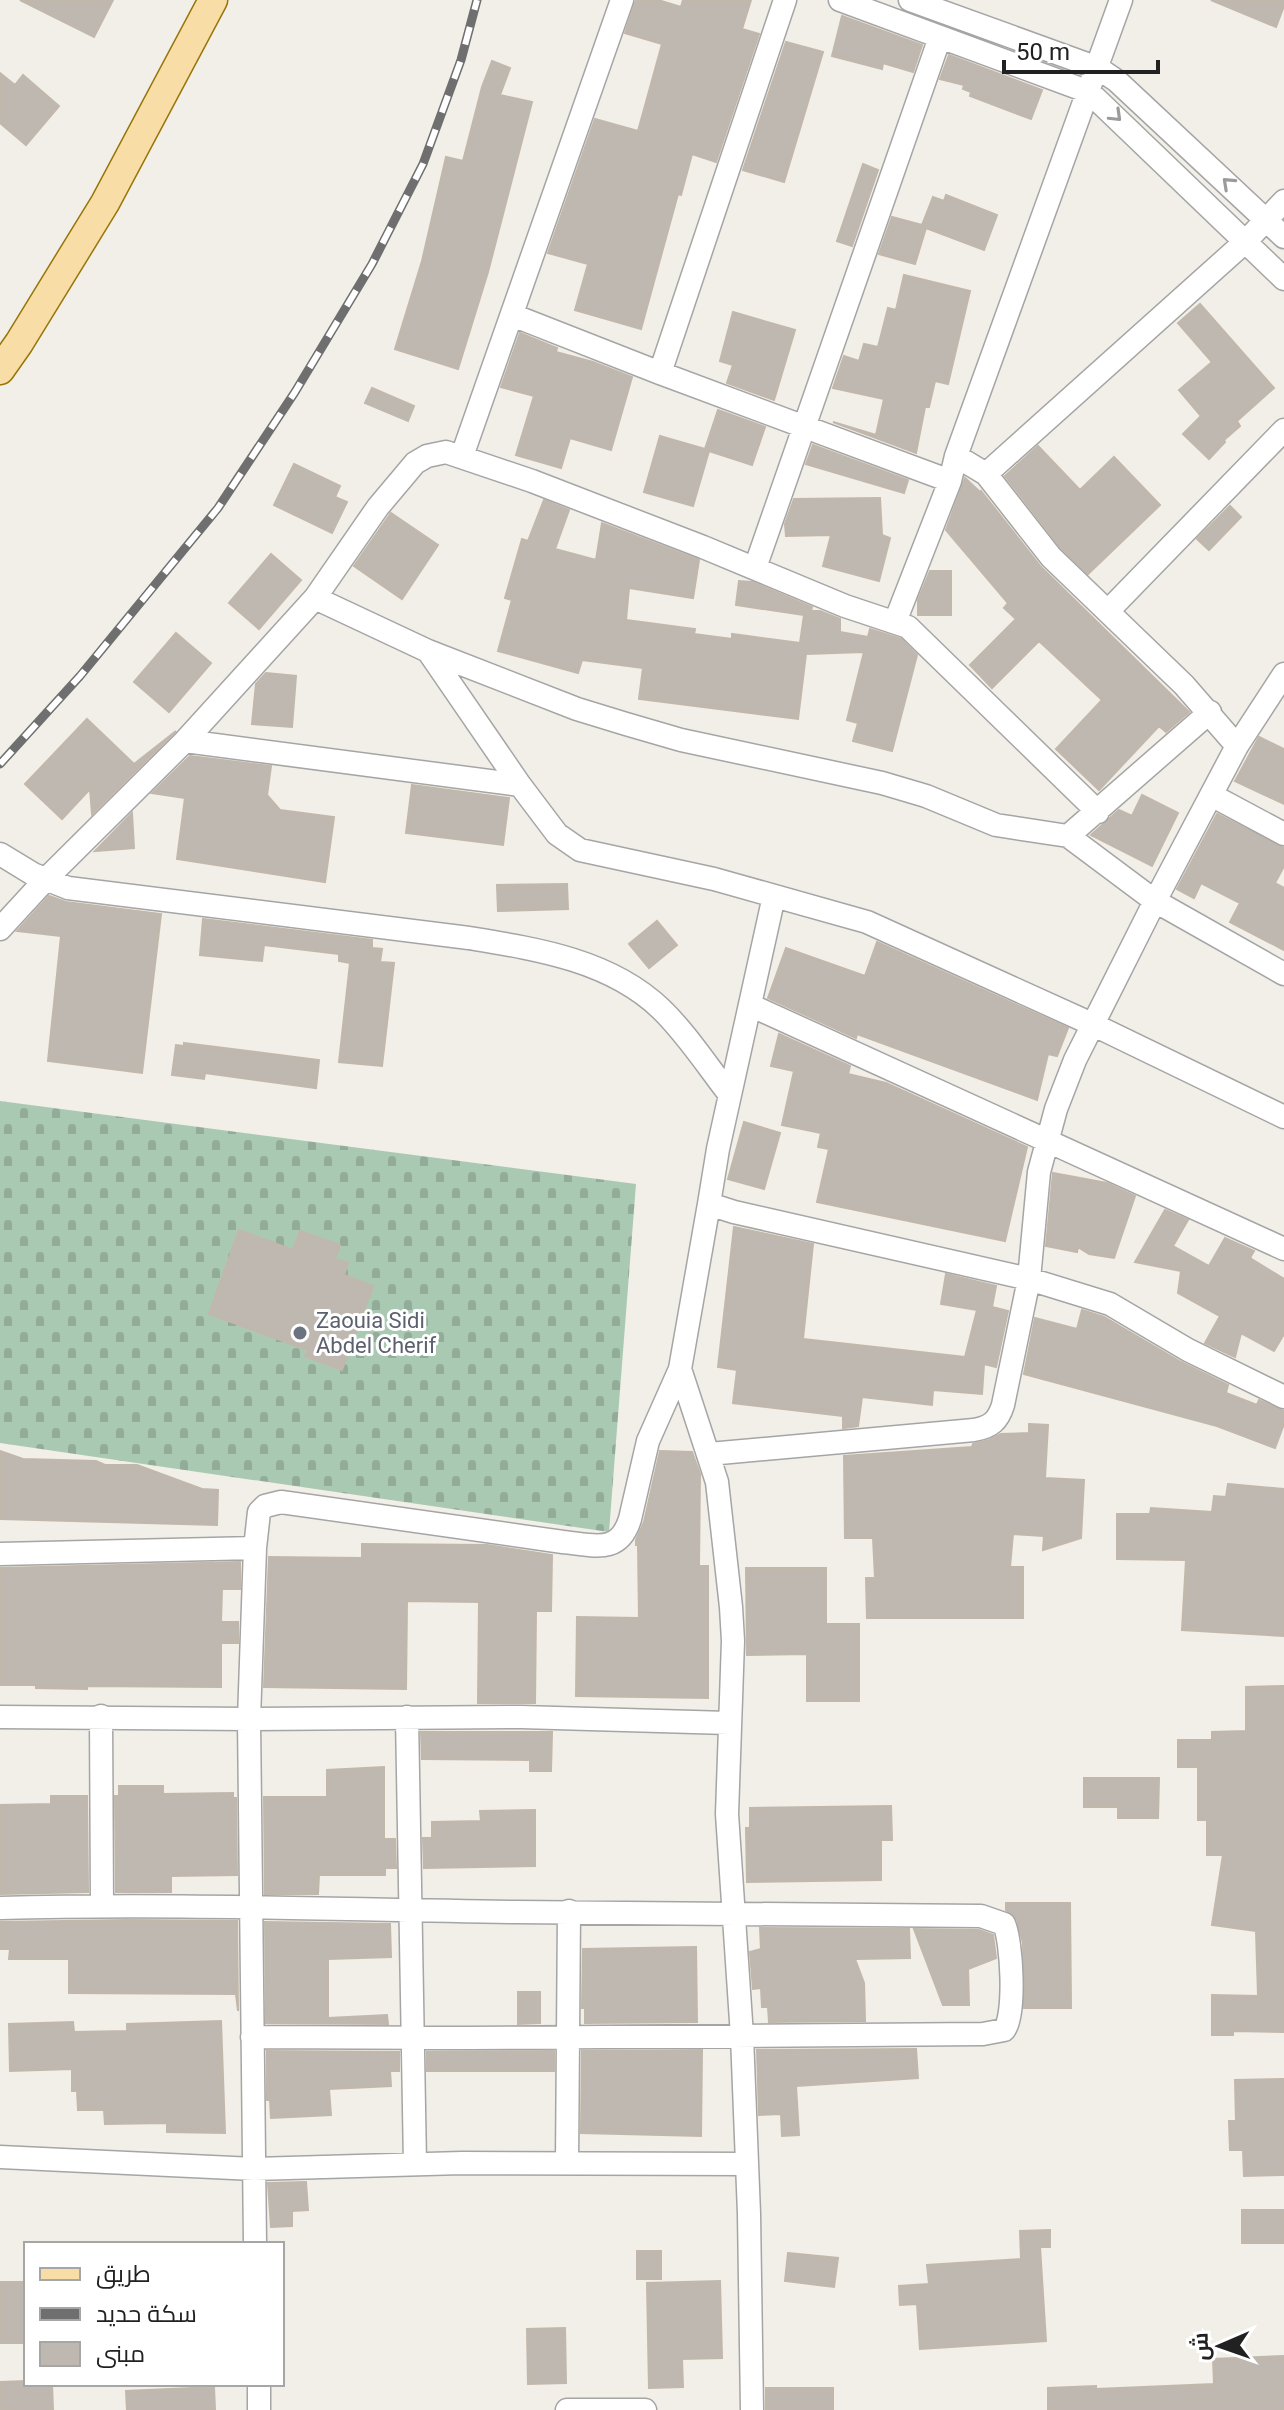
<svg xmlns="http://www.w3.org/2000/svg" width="1284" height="2410" font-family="Roboto,Cairo,sans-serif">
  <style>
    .cemetery { fill: url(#cemetery-stones) }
    .building { fill: #beb8b1; stroke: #c2b7ab; stroke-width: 2 }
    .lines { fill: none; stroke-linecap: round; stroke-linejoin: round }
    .minor-casing { stroke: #a5a5a5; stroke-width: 25 }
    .major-casing { stroke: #977507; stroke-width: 31 }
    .minor { stroke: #fff; stroke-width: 22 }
    .major { stroke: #f8dda6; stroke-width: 28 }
    .rail-casing { stroke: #6f6f6f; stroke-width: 9 }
    .rail { stroke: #fff; stroke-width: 6; stroke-dasharray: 18; stroke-linecap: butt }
    .oneway { stroke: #9b9b9b }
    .worship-dot { fill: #6b7280; stroke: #fff; stroke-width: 3 }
    .labels { text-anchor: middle; stroke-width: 6; stroke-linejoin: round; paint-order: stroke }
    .worship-label { font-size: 22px; fill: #5b616d; stroke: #fff; text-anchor: start }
  </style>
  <defs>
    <pattern id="cemetery-stones" width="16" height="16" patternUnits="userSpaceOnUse" patternTransform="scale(2)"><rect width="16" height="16" fill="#aac9b2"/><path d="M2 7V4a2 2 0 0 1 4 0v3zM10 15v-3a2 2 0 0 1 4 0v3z" fill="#92ac99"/></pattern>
  </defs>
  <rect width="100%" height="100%" fill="#f1efe8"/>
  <!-- cemetery -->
  <path class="cemetery" d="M0 1101 636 1184 609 1532 0 1443Z"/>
  <!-- building -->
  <path class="building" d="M20 0H113L94 37Z
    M636 0H658L681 7 683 0H751L742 29 759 34 716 162 692 154 681 195 678 194 641 329 575 310 588 264 548 253 595 119 638 131 662 44 625 33Z
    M1211 0H1284V6L1276 27Z
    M842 16 922 45 913 72 883 63 882 69 832 56Z
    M786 42 823 52 784 182 743 170Z
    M949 55 1042 90 1031 119 970 96 971 92 963 89 964 85 940 79Z
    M492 61 510 68 500 95 532 102 488 272 458 369 395 349 422 261 446 157 463 161 482 87Z
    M0 73 15 85 23 75 59 106 26 145 0 123Z
    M863 164 878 170 852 246 837 241Z
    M946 195 997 215 984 250 926 228 915 264 879 254 892 217 922 225 933 197 944 201Z
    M904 275 970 291 948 384 935 381 929 407H925L916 453 833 422 876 435 884 399 833 388 844 356 859 361 864 344 878 347 888 308 896 310Z
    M1200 304 1274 388 1237 421 1240 426 1224 440 1225 442 1209 459 1183 434 1201 416 1179 390 1212 362 1178 323Z
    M733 312 795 330 774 400 727 383 733 365 720 361Z
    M520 333 557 348 556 352 593 362 632 377 611 450 570 438 561 468 516 455 534 396 501 387Z
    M372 388 414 406 408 421 365 403Z
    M718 410 765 427 752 465 709 451 693 506 644 492 660 436 705 449Z
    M813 445 908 480 904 493 806 464Z
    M1038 446 1080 490 1114 457 1160 505 1088 574 1061 548 1005 476Z
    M294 464 340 486 335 497 347 502 332 533 274 505Z
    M965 478 980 492 981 491 1041 567 1189 712 1166 732 1159 726 1099 790 1056 749 1102 700 1039 641 992 688 970 665 1016 619 1004 608 1008 603 946 530Z
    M880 498 882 535 890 538 879 581 823 566 831 535 786 536 785 524 794 499Z
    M544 500 569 510 555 549 596 560 602 523 699 560 693 598 629 588 626 620 695 629 694 634 732 639V634L800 643 804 615 736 605 739 581 752 582 812 607 811 611H820L840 619V632L868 637 870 629 901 639 917 655 892 751 853 741 858 723 847 720 864 652 806 654 798 719 639 699 643 668 582 660 578 673 498 651 512 600 505 598 522 539 528 541Z
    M1230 506 1241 517 1209 550 1197 539Z
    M391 513 438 545 402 599 354 566Z
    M271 554 301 580 259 629 229 603Z
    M930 571H951V615H918V600Z
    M176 633 211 663 169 712 134 682Z
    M266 673 296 676 292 727 252 724 256 684Z
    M87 719 134 764 176 731 92 814 90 789 62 819 25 784Z
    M1259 737 1284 749V804L1235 781Z
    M190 756 271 766 267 795 280 810 334 817 325 882 177 859 185 798 152 793Z
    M412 785 509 798 503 845 406 833Z
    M1142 795 1178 813 1152 866 1091 835 1119 810 1132 816Z
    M132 813 134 848 95 851Z
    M1217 814 1284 848V866L1275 883 1284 888V950L1230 922 1240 903 1201 883 1194 898 1177 889Z
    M567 884 568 909 498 911 497 885Z
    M49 896 66 902 161 914 142 1073 48 1061 61 936 17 931Z
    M203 919 372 940V948L382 949 380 962 394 963 382 1066 339 1062 350 963 339 961V954L264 945 262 961 200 955Z
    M657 921 677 945 649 968 629 944Z
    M877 942 1068 1028 1057 1056 1048 1054 1037 1100 857 1034 856 1038 768 998 786 948 865 976Z
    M779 1034 850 1066 848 1074 886 1083 1027 1147 1005 1241 817 1202 829 1149 818 1147 821 1133 782 1125 794 1071 771 1066Z
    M184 1043 319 1060 316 1088 205 1073 204 1079 172 1075 176 1045 184 1046Z
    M744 1122 780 1133 764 1189 728 1179Z
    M1053 1173 1107 1183 1135 1196 1114 1258 1089 1254 1078 1247 1077 1252 1046 1246Z
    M1165 1210 1188 1220 1173 1246 1209 1266 1225 1238 1254 1251 1250 1258 1284 1279V1334L1274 1351 1241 1333 1235 1357 1205 1343 1220 1316 1178 1293 1181 1271 1135 1262Z
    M734 1227 813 1244 803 1339 965 1357 977 1310 941 1304 946 1274 996 1286 992 1307 1008 1311 996 1367 984 1364 982 1394 933 1390 932 1405 862 1397 858 1426 843 1428V1416L733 1403 737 1370 718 1367Z
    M239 1230 293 1250 300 1231 340 1245 335 1259 348 1263 344 1275 373 1286 342 1370 305 1356 308 1350 209 1314Z
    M1082 1310 1104 1317 1181 1362 1228 1385 1226 1393 1257 1405 1259 1400 1284 1411V1424L1275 1448 1217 1426 1024 1374 1035 1318 1077 1329Z
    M1029 1424 1048 1425 1045 1478 1084 1480 1081 1538 1043 1550 1044 1536 1013 1534 1010 1567H1023V1618H867L866 1578H875L873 1538H845L844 1456 972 1447 973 1444 989 1440 1001 1434 1029 1433Z
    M0 1451 23 1459 96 1461 105 1465H137L202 1489 218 1490 217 1525 0 1519Z
    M660 1451 692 1452 700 1474 699 1566H708V1698L576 1696 577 1617 639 1618 638 1545H636V1540L644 1522Z
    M1228 1484 1284 1489V1636L1182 1630 1186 1560 1117 1559V1514H1150L1151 1508 1212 1512 1214 1496 1226 1497Z
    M362 1544 487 1545 552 1555 551 1611H536L535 1703H478L479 1602 407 1601 406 1689 264 1687 269 1557 362 1558Z
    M240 1562V1589H222L221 1622H238V1643H221V1687L87 1686V1689L36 1688V1685H0V1568Z
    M746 1568H826V1624H859V1701H807V1654L747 1655Z
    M1284 1686V2032L1233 2031V2035H1212V1995L1258 1996 1256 1931 1212 1925 1223 1855H1207V1820H1198V1767H1178V1740H1212V1732L1246 1731V1687Z
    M421 1732H552L551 1771H530V1760L422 1759Z
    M384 1767V1839H395L396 1868H385V1875H319L318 1894H265L264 1797H327V1770Z
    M1084 1778H1159L1158 1818H1118V1807H1084Z
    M119 1786H163V1794L233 1793V1798H236L237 1875 171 1876V1892H116L115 1796H119Z
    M51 1796H87L88 1892 0 1894V1805L51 1804Z
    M891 1806 892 1840H881V1880L747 1882 746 1828H750V1808Z
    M535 1810V1866L424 1868 423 1838H432V1822L481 1821 480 1811Z
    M1006 1903H1070L1071 2008H1024L1023 1943 1017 1920 1006 1910Z
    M129 1920 237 1921 238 2011 236 1994 69 1993V1959H9L10 1949H0V1922Z
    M265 1922 390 1924 391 1957 328 1959V2018L387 2015 388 2024 266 2023Z
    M760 1928 909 1929 910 1958 855 1959 864 1983 865 2021 769 2022 768 2007H762L761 1988 753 1989 750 1952 761 1949Z
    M914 1929 979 1930 993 1935 996 1958 968 1969 969 2005H943Z
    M696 1947 697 2022 585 2023V2008H582L583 1949Z
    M518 1992H540V2023L518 2024Z
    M221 2021 225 2133 167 2132V2123L105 2124 104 2110H78L77 2091H72V2069L10 2071 9 2024 73 2022 74 2032 127 2031V2024Z
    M916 2049 918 2078 796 2086 799 2135 782 2136 781 2114 759 2115 757 2050Z
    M702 2050 701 2136 581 2133 582 2051Z
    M267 2051 399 2052V2071H390L391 2086 329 2089 331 2115 271 2118 270 2100H267Z
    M554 2051V2071H427V2052Z
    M1284 2079V2175L1244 2176 1243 2150H1230L1229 2121H1236L1235 2080Z
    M306 2182 308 2210 292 2211V2226L271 2227 268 2183Z
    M1242 2210H1284V2243H1242Z
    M1050 2230V2247H1040L1046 2341 920 2349 917 2304 900 2305 899 2286 929 2284 927 2265 1021 2259 1020 2231Z
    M637 2251H661V2279H637Z
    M788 2253 838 2258 834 2287 785 2281Z
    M720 2281 722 2358 682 2359 683 2387 649 2388 647 2283Z
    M0 2282H26V2343H0Z
    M565 2328 566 2383 528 2384 527 2329Z
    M1284 2356V2410H1048V2388L1096 2386V2389L1214 2384 1213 2359Z
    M26 2381V2384H52L53 2410H0V2382Z
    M214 2387 215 2410H127L126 2391Z
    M766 2388H833V2410H766Z"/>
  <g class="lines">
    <!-- minor casing -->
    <g class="minor-casing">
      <path id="minor" d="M840 0 1089 92 1284 279
        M910 0 1098 68 1117 81 1284 237
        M512 315 660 373 950 481
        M660 373 785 0
        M462 456 622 0
        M956 456 986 474 1051 557 1184 685 1237 746
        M986 474 1246 241 1284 201
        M755 568 940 37
        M315 598 428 651 520 785 557 834 580 850 714 879 867 922 1094 1025 1284 1117
        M1108 611 1284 430
        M895 622 950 481 956 456 1121 0
        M428 651 577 709 626 724 681 740 882 783 926 796 996 825 1068 836 1155 901 1284 974
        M185 741 520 785
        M1213 796 1284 834
        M1068 836 1210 712
        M0 854 33 874 68 888 469 938C536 949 610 960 661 1009 687 1034 708 1067 730 1095
        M774 896 718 1149 709 1204 734 1212 1029 1279 1110 1304 1188 1350 1284 1397
        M0 929 46 879 185 741 315 598 378 507 415 463 427 456 446 452 532 481 703 547 845 606 908 627 1098 812
        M750 1005 1284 1249
        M680 1369 717 1482 731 1607 733 1641 727 1814 742 2036 749 2214 752 2410
        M709 1454 974 1430C991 1427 998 1421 1003 1405L1029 1279 1039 1172 1056 1109 1075 1060 1155 901 1237 746 1284 674
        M0 1554 255 1548
        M101 1716 102 1905
        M0 1717 249 1719 521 1717 728 1723
        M407 1717 415 2164
        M0 1908C172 1903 343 1910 515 1912 670 1913 825 1914 981 1916L1004 1924C1012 1941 1016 2016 1004 2030L983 2034 470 2038 252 2037
        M0 2157 254 2169 462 2163 747 2164
        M567 2163 569 1911
        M255 2244 249 1719 255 1548 259 1512 265 1506 281 1502 563 1542C594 1545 619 1555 630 1519L648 1441 680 1369 709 1204
        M259 2384V2410
        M567 2410H645"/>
    </g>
    <!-- major casing -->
    <g class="major-casing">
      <path id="major" d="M0 370 19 343 105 203 213 0"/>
    </g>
    <!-- minor -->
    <use href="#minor" class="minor"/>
    <!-- major -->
    <use href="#major" class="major"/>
    <!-- rail casing -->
    <g class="rail-casing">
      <path id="rail" d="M0 764 80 676 218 508 295 392 372 264 423 164 461 60 477 0"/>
    </g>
    <!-- rail -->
    <use href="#rail" class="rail"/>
  </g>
  <!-- one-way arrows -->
  <defs><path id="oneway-chevron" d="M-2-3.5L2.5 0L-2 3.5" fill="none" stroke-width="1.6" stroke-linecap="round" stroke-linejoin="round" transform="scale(2)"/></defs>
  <g class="oneway">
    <use href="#oneway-chevron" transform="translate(1116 116) rotate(44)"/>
    <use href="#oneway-chevron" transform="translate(1228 183) rotate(-137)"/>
  </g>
  <!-- markers -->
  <circle class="worship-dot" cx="300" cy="1333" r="8"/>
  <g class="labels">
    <!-- worship labels -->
    <g class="worship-label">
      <text x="316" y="1328">Zaouia Sidi<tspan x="316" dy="25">Abdel Cherif</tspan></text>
    </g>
  </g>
  <!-- legend -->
  <rect x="24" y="2242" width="260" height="144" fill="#ffffff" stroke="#a6a6a6" stroke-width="2"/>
  <rect x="40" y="2268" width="40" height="12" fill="#f8dda6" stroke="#a6a6a6" stroke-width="2"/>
  <text x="96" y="2282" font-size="24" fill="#212121">طريق</text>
  <rect x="40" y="2308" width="40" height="12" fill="#6f6f6f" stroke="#a6a6a6" stroke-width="2"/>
  <text x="96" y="2322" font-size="24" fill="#212121">سكة حديد</text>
  <rect x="40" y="2342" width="40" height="24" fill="#beb8b1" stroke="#a6a6a6" stroke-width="2"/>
  <text x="96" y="2362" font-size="24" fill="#212121">مبنى</text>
  <!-- north arrow -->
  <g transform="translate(1220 2346) rotate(268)" stroke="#ffffff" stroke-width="6" paint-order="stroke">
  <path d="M0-6L14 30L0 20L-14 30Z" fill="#212121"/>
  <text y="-12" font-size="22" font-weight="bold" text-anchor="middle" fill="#212121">ش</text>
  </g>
  <!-- scale -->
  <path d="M1004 60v12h154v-12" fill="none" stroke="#212121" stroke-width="4"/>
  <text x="1016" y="60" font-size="24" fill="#212121" stroke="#ffffff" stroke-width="6" paint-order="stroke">50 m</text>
</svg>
